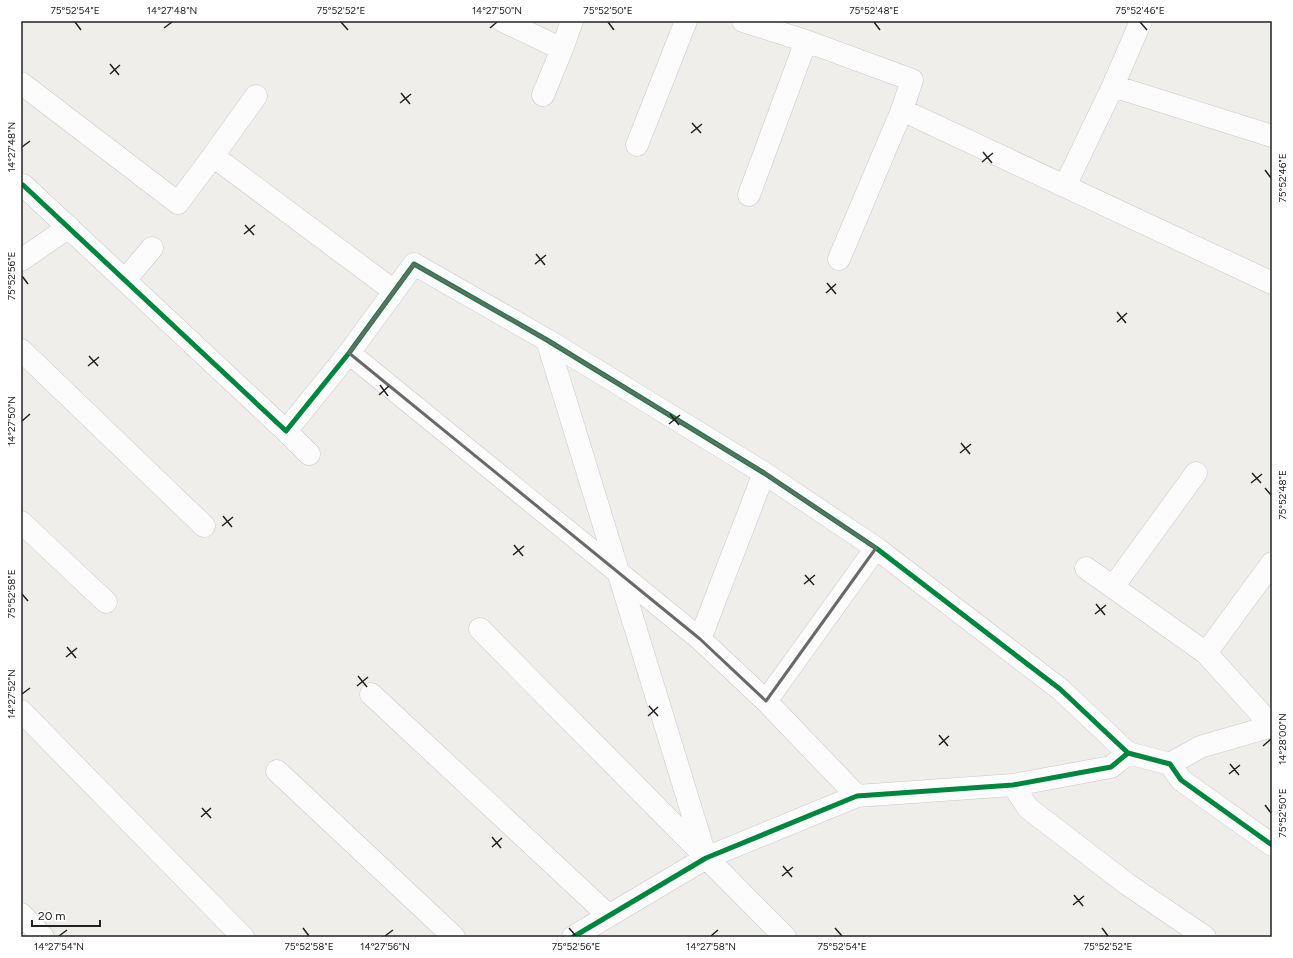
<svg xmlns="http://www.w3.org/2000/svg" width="1293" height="958" font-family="Figtree,sans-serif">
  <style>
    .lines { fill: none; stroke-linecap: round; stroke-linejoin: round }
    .minor-casing { stroke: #c9c8c7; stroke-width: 23 }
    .minor { stroke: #fdfcfc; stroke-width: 22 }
    .cycleway-casing { stroke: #fff; stroke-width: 8 }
    .cycleway { stroke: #00873e; stroke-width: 5 }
    .marked { fill: none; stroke: #6a6968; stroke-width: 3; stroke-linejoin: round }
    .ticks { fill: none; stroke: #222; stroke-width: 1.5 }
    .neatline { fill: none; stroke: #222; stroke-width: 1.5 }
    .ticks-label { font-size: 10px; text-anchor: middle; fill: #222 }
  </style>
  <rect width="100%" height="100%" fill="#f0eeeb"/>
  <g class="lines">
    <!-- minor casing -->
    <g class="minor-casing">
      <path id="minor" d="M503 21 562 49 572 21
        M743 21 806 41 912 80 902 110 839 259
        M21 83 178 203 213 156 394 291
        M1113 86 1141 21
        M543 95 562 49
        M902 110 1272 283
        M637 145 686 21
        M213 156 256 96
        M23 185 286 431 349 353 414 264 547 340 764 473 876 548 1060 689 1128 753 1170 764 1181 780 1272 845
        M1065 186 1113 86 1272 136
        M749 195 806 41
        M21 260 69 227
        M125 280 152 248
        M547 340 706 858
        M21 350 204 526
        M349 353 700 639
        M286 431 309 454
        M764 473 700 639 766 701 857 796
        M21 522 106 602
        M1086 568 1206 653 1272 726
        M1113 587 1196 473
        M480 629 785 937
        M1206 653 1272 563
        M371 694 609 916
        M766 701 876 548
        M21 711 243 937
        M1170 764 1200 747 1272 726
        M277 771 454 937
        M1013 785 1028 808 1127 884 1205 937
        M21 914 43 937
        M573 937 706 858 857 796 1013 785 1111 767 1128 753"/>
    </g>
    <!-- minor -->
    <use href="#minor" class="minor"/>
    <!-- cycleway casing -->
    <g class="cycleway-casing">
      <path id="cycleway" d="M23 185 286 431 349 353 414 264 547 340 764 473 876 548 1060 689 1128 753 1170 764 1181 780 1272 845
        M573 937 706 858 857 796 1013 785 1111 767 1128 753"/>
    </g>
    <!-- cycleway -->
    <use href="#cycleway" class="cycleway"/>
  </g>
  <!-- marked area -->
  <path class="marked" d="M414 264 547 340 764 473 876 548 766 701 700 639 349 353Z"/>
  <!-- ticks -->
  <path class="ticks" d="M75 22 81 30M341 22 348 30M608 22 614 30M874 22 880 30M1140 22 1147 30M164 28 172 22M490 28 497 22M110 64 119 75M110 74 120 65M401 93 410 104M400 103 411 94M692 123 701 133M691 133 702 124M22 147 30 141M983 152 992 163M982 162 993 153M1265 170 1271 178M245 225 254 235M244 234 255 225M536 254 545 265M535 264 546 255M22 276 28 284M827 283 836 294M826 293 836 284M1117 312 1126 323M1117 322 1127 313M89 356 98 366M88 366 99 357M380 385 388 396M379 395 389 386M670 414 679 425M22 421 30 414M669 424 680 415M961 443 970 454M960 453 971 444M1252 473 1261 483M1251 483 1262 474M1265 488 1271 495M223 516 232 527M222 526 233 517M514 545 523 556M513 555 524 546M805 575 814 585M804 584 815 575M22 594 28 601M1096 604 1105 615M1095 614 1106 605M67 647 76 658M66 657 77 648M358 676 367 687M357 686 368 677M22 694 30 688M649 706 658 716M648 716 658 707M939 735 948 746M939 745 949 736M1263 746 1271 739M1230 764 1239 775M1229 774 1240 765M1265 805 1271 813M202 808 211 818M201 817 211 808M492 837 501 848M492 847 502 838M783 866 792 877M782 876 793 867M1074 895 1083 906M1073 905 1084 896M303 928 309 936M569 928 576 936M835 928 842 936M1102 928 1108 936M59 936 67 930M385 936 393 930M711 936 718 930"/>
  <!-- border -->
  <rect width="1293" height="958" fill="none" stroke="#ffffff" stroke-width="44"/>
  <!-- scale -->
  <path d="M32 920v6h68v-6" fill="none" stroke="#222222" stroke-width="2"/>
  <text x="38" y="920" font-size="12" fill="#222222" stroke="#ffffff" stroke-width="3" paint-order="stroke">20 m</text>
  <rect x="22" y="22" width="1249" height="914" class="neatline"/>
  <g class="ticks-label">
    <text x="75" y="14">75°52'54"E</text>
    <text x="172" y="14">14°27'48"N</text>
    <text x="341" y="14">75°52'52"E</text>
    <text x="497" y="14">14°27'50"N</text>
    <text x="608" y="14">75°52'50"E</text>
    <text x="874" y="14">75°52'48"E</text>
    <text x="1140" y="14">75°52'46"E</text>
    <text transform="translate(11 147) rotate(-90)" y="4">14°27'48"N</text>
    <text transform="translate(1282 178) rotate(-90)" y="4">75°52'46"E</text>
    <text transform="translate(11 276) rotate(-90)" y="4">75°52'56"E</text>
    <text transform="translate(11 421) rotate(-90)" y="4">14°27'50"N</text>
    <text transform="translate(1282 495) rotate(-90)" y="4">75°52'48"E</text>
    <text transform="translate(11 594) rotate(-90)" y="4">75°52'58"E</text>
    <text transform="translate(11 694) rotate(-90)" y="4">14°27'52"N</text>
    <text transform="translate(1282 739) rotate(-90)" y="4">14°28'00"N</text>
    <text transform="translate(1282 813) rotate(-90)" y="4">75°52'50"E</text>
    <text x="59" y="950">14°27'54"N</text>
    <text x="309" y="950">75°52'58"E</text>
    <text x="385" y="950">14°27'56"N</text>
    <text x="576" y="950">75°52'56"E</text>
    <text x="711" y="950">14°27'58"N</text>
    <text x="842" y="950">75°52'54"E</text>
    <text x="1108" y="950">75°52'52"E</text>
  </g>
</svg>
